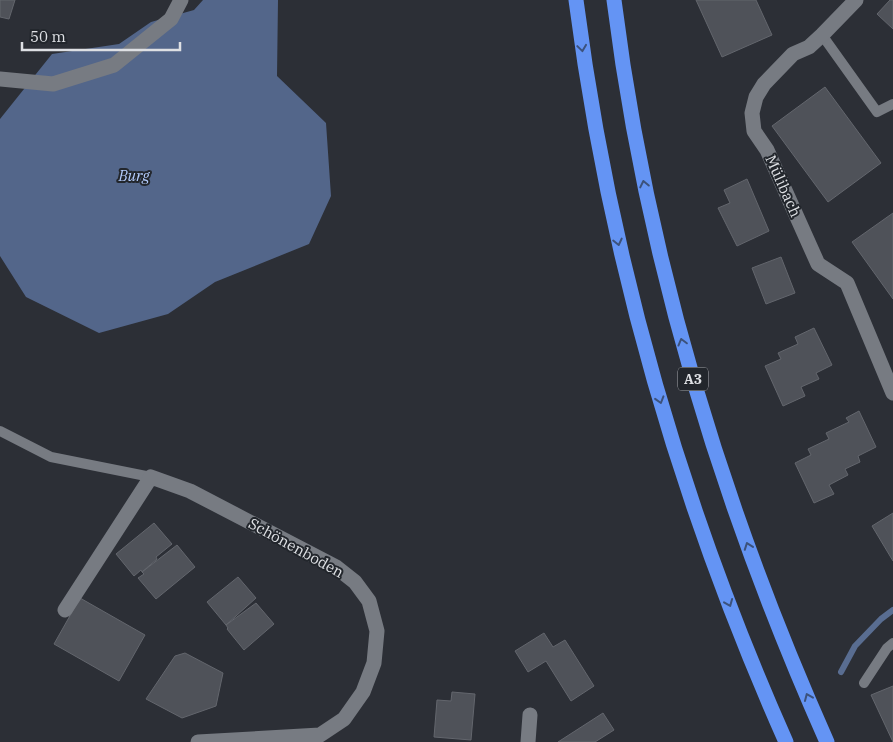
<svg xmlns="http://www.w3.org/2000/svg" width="893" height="742" font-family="'IBM Plex Serif',serif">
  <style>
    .forest { fill: #53668a }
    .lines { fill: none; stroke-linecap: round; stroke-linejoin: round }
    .stream { stroke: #596d91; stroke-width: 6 }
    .building { fill: #4f5259; stroke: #63666d }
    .lane { stroke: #777b82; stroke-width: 10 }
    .street { stroke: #777b82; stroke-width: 15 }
    .highway { stroke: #6494f4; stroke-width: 15 }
    .oneway { stroke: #3c527c }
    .labels { text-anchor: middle; stroke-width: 4; stroke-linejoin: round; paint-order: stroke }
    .shield { fill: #22262c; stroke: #a6a8ad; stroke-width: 1 }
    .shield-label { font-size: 14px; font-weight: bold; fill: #dee0e4 }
    .park-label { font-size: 15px; font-style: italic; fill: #b5ceff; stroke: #22262c }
    .street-label { font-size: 15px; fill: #dee0e4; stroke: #22262c }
  </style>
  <rect width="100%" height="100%" fill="#2c2f36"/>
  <!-- forest -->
  <path class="forest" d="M203 0H278L277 76 326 123 331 196 309 244 215 282 168 314 99 333 26 297 0 256V119L52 54 119 44 151 22 194 10Z"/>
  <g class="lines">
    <!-- stream -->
    <path class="stream" d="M841 672 855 646 881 619 893 610"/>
  </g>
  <!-- building -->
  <path class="building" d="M0 0H15L9 19 0 17Z
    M696 0H756L772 35 722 57Z
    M890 0H893V29L877 14Z
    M825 87 881 163 828 202 772 126Z
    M747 179 769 231 737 246 718 208 730 203 724 190Z
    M893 213V299L852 242Z
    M781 257 795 293 766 304 752 268Z
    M814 328 832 365 816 373 819 379 801 387 805 396 783 406 765 366 781 359 778 353 798 344 795 337Z
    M859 411 876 447 858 456 860 462 845 469 848 475 829 485 834 494 814 503 795 463 811 455 808 449 829 439 826 433 849 422 846 418Z
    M893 513V561L872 526Z
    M154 523 172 544 156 557 157 559 142 572 141 570 134 576 116 554Z
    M177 545 195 567 156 599 138 578 144 574 142 572Z
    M238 577 256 598 226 625 207 602Z
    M80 598 145 635 119 681 54 644Z
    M256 603 274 624 244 650 227 629 228 628 226 625Z
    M544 633 553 647 565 640 594 686 571 701 546 661 528 672 515 651Z
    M185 653 223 673 216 706 182 718 146 699 175 656Z
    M893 686V742L871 695Z
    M452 692 475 694 471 740 434 737 437 700 451 701Z
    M603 713 614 730 595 742H558Z"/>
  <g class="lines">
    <!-- lane -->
    <path class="lane" d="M822 35 877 112 893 104
      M0 431 51 457 151 477
      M864 683 887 648 893 643"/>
    <!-- street -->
    <path class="street" d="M856 0 822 35 809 47 793 54 764 84 756 97 752 113 754 131 767 150 818 264 847 283 893 393
      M0 79 53 84 114 65 171 19 181 0
      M65 610 151 477 190 491 336 567 355 582 369 601 377 631 374 663 363 692 344 719 320 735 198 742
      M528 742 530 715"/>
    <!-- highway -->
    <path class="highway" d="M576 0C609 257 681 506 786 742
      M614 0C646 257 722 506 827 742"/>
  </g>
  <!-- one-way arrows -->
  <defs><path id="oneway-chevron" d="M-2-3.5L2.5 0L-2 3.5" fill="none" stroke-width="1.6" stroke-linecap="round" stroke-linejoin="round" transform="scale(1.25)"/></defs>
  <g class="oneway">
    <use href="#oneway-chevron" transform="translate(582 48) rotate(82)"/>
    <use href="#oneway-chevron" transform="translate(644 184) rotate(-102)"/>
    <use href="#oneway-chevron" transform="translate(618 242) rotate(77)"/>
    <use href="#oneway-chevron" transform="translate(682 342) rotate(-105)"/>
    <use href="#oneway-chevron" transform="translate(660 400) rotate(73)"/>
    <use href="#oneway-chevron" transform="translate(748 546) rotate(-110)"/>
    <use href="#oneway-chevron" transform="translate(729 603) rotate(68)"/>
    <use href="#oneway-chevron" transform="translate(808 697) rotate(-113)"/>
  </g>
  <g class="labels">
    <!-- shield labels -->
    <rect class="shield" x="678" y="367.5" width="30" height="23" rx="4"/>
    <g class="shield-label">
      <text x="693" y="384">A3</text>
    </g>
    <!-- park labels -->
    <g class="park-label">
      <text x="134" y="181">Burg</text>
    </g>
    <!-- street labels -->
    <g class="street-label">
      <text transform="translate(783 186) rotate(66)" y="5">Mülibach</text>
      <text transform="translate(296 548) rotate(29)" y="5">Schönenboden</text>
    </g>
  </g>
  <!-- scale -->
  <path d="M22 42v8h158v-8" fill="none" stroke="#dee0e4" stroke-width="2.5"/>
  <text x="30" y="42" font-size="15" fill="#dee0e4" stroke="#22262c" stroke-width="4" paint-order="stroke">50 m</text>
</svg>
